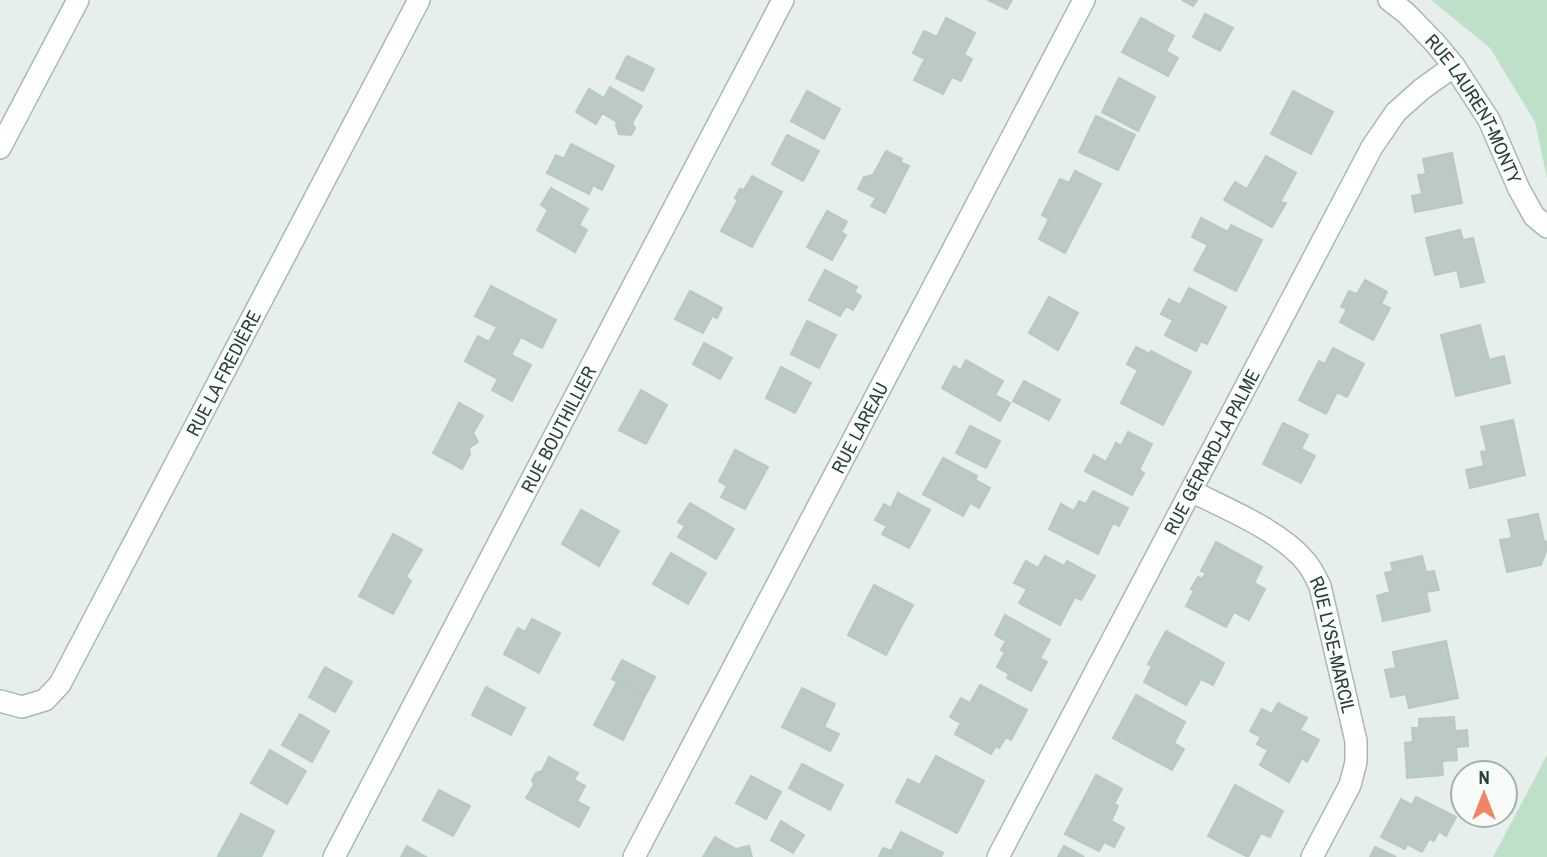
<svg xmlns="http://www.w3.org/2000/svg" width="1547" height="857" font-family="'Archivo Narrow',sans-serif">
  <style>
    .green { fill: #bfe0c8 }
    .building { fill: #bbcac4; stroke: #b8c9c2; stroke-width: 2 }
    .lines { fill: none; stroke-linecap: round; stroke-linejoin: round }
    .minor-casing { stroke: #a8b8b2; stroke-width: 24 }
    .minor { stroke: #fff; stroke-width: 21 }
    .labels { text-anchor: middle; stroke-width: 5; stroke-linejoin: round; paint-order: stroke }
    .street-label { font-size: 19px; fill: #24423a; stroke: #f7fbf9 }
  </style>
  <rect width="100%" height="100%" fill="#e6efeb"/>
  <!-- green -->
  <path class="green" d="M1431 0H1547V178L1535 122 1490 48Z
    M1547 755V857H1493Z"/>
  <!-- building -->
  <path class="building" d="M988 0H1012L1007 9Z
    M1182 0H1197L1193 6Z
    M1205 14 1233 28 1220 51 1193 37Z
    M946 18 975 33 964 55 972 59 961 81 952 77 943 94 914 80 925 59 913 53 924 31 937 37Z
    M1141 18 1174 36 1166 51 1178 58 1168 76 1122 52Z
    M627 56 654 69 643 91 616 78Z
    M1119 78 1155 97 1138 131 1102 112Z
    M610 87 642 106 632 123 635 128 631 135 619 134 616 125 617 122 602 113 596 124 576 112 589 89 604 98Z
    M807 91 840 109 824 139 791 121Z
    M1293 91 1333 112 1311 154 1271 134Z
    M1096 116 1135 135 1118 170 1079 152Z
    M787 135 819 151 803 181 772 164Z
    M571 144 614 166 602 190 593 185 589 194 547 173 556 155 564 159Z
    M886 151 902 159 900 162 909 166 885 213 871 206 876 198 858 189 864 177 873 175Z
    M1452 153 1462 203 1415 212 1412 196 1422 194 1418 175 1426 174 1423 159Z
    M1266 156 1296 173 1280 202 1286 203 1272 227 1224 200 1235 182 1247 189Z
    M1075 171 1101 184 1065 253 1039 239 1049 219 1042 215 1060 179 1069 183Z
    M752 176 782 192 752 247 721 231 738 200 735 198 740 189 744 190Z
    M551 188 588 209 579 225 587 230 575 252 537 230 548 210 541 205Z
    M827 211 847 222 841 232 846 235 832 260 807 247Z
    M1201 218 1228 232 1231 225 1262 240 1236 291 1194 270 1208 245 1192 237Z
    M1460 230 1463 240 1473 238 1484 282 1461 287 1457 270 1435 275 1426 238Z
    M825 270 857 287 854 292 861 296 853 310 846 306 840 316 809 300Z
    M1365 280 1387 292 1381 304 1390 308 1373 340 1340 322 1347 309 1341 307 1349 291 1357 294Z
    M491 286 556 320 542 348 521 337 511 355 531 365 512 401 492 390 498 379 465 361 478 336 489 342 497 327 475 316Z
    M1189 288 1226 307 1207 344 1201 341 1196 351 1165 335 1173 320 1161 314 1169 299 1180 305Z
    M690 291 722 308 717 318 712 316 703 333 675 319Z
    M1049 297 1078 313 1058 350 1029 333Z
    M807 321 836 335 819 368 791 354Z
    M1480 325 1489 360 1504 356 1510 383 1456 396 1441 335Z
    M704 343 732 358 720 379 693 364Z
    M1136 347 1150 354 1151 351 1191 372 1163 425 1121 403 1138 370 1127 364Z
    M1333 348 1364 364 1347 397 1337 392 1326 414 1299 400 1319 361 1325 364Z
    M966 360 1003 381 995 395 1010 403 1000 421 942 388 954 366 961 370Z
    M781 367 811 383 795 413 766 398Z
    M1024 381 1060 400 1049 420 1013 401Z
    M641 390 667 405 646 444 619 430Z
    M459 403 483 416 473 433 478 442 469 448 470 454 462 469 433 453Z
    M1513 420 1525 475 1470 488 1466 470 1484 466 1481 452 1487 451 1481 427Z
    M1283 423 1308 435 1301 449 1315 456 1301 483 1263 464Z
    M970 426 1000 441 986 468 956 453Z
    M1128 432 1152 444 1139 470 1144 473 1132 495 1085 471 1094 455 1106 462 1116 443 1121 446Z
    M735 450 768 467 745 509 721 497 727 486 719 481Z
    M943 458 977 476 975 480 990 488 979 508 970 503 963 516 923 494Z
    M1093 491 1128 508 1119 526 1113 523 1098 554 1049 529 1061 504 1074 511 1079 501 1086 504Z
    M898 493 930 510 909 548 882 534 887 526 875 520 884 504 891 508Z
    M690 503 734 529 716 559 678 537 685 526 678 522Z
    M581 510 619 531 599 566 562 544Z
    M1538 514 1544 541 1547 542V548L1541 565 1507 572 1500 540 1512 538 1508 520Z
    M393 534 422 550 406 577 411 581 393 614 359 596Z
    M1216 542 1262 567 1254 583 1265 589 1249 620 1234 612 1226 627 1186 606 1194 591 1191 589 1198 577 1202 579 1206 573 1201 571Z
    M671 553 706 573 688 604 653 584Z
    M1045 556 1064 566 1067 561 1095 576 1081 600 1075 597 1060 625 1019 603 1027 589 1014 583 1026 561 1038 568Z
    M1422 556 1426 572 1434 571 1439 590 1426 592 1430 611 1383 621 1377 596 1390 592 1385 573 1393 571 1391 563Z
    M874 585 913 605 886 655 848 635Z
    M1005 615 1050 640 1040 658 1047 662 1031 691 1007 678 1009 674 997 667 1005 652 1001 650 1006 641 995 635Z
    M532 619 560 633 539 673 504 654 518 628 525 632Z
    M1166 631 1224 663 1213 685 1201 679 1186 705 1144 682 1152 666 1148 664Z
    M1446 641 1458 698 1409 708 1406 694 1391 697 1385 670 1396 668 1393 652Z
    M622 660 655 677 645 696 612 679Z
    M325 667 352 682 335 712 309 697Z
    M617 682 645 696 623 740 594 725Z
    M980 685 1027 710 1011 740 1006 737 999 748 996 746 991 754 955 734 961 723 950 717 961 698 970 703Z
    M486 687 525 708 511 735 472 715Z
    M802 688 835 704 824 727 839 734 830 751 782 727Z
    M1136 695 1185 722 1174 743 1184 749 1172 770 1113 738Z
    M1278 703 1307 718 1300 730 1319 740 1307 762 1302 758 1289 782 1260 765 1268 750 1257 744 1261 737 1250 731 1262 709 1272 714Z
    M300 714 329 731 312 762 282 745Z
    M1454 717 1455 731 1467 730 1468 746 1456 747 1457 760 1442 761 1443 775 1407 778 1405 743 1413 742 1412 728H1419V719Z
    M270 750 306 771 287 804 251 783Z
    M936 756 984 781 957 833 896 802 908 779 920 785Z
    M549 757 578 773 574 780 585 786 577 801 589 808 579 827 526 798 534 785 532 780 536 773 542 771Z
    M802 764 843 785 830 810 789 788Z
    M1096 775 1122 789 1114 804 1118 806 1111 821 1124 828 1114 847 1104 842 1099 851 1065 834Z
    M751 776 781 792 766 819 736 803Z
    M1235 785 1283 811 1270 837 1261 833 1248 857 1208 836Z
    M439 790 470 806 453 836 423 820Z
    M1416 797 1456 817 1446 836 1439 831 1434 841 1429 839 1422 852 1407 844 1405 849 1381 837 1401 799 1412 805Z
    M241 814 274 831 261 857H221L218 856Z
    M781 821 804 835 793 853 771 840Z
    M901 832 943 853 941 857H879L883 848 891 851Z
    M715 837 736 849 749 846 752 857H703Z
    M407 846 426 857H401Z
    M1064 846 1084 857H1058Z
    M1375 847 1396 857H1370Z"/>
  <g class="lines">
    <!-- minor casing -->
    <g class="minor-casing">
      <g id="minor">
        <path id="s1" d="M1389 0 1406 13 1435 43 1454 66 1489 120 1519 189 1534 216 1547 227"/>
        <path d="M0 148 78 0"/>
        <path id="s2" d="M1191 491C1227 509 1281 531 1306 562 1312 569 1316 578 1320 586L1356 741V762L1350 785 1312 857"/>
        <path id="s3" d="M0 701 22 707 45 700 60 684 419 0"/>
        <path id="s4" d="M334 857 783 0"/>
        <path id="s5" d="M634 857 1084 0"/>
        <path id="s6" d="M998 857 1372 147 1396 112 1422 89 1454 66"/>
      </g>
    </g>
    <!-- minor -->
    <use href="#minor" class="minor"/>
  </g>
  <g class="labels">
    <!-- street labels -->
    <g class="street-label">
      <text dy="7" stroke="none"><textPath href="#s1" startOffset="140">RUE LAURENT-MONTY</textPath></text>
      <text dy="7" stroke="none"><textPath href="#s3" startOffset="420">RUE LA FREDIÈRE</textPath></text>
      <text dy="7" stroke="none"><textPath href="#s4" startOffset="483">RUE BOUTHILLIER</textPath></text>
      <text dy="7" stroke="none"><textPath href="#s5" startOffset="485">RUE LAREAU</textPath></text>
      <text dy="7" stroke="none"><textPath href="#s6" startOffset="458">RUE GÉRARD-LA PALME</textPath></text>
      <text dy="7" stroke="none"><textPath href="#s2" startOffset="224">RUE LYSE-MARCIL</textPath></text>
    </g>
  </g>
  <!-- north arrow -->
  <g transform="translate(1484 794)"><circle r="33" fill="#f7fbf9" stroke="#a3b1ad" stroke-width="2"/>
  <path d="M0-5L12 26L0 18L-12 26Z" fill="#f4845f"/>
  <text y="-10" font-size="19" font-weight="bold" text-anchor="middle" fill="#24423a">N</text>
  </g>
</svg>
